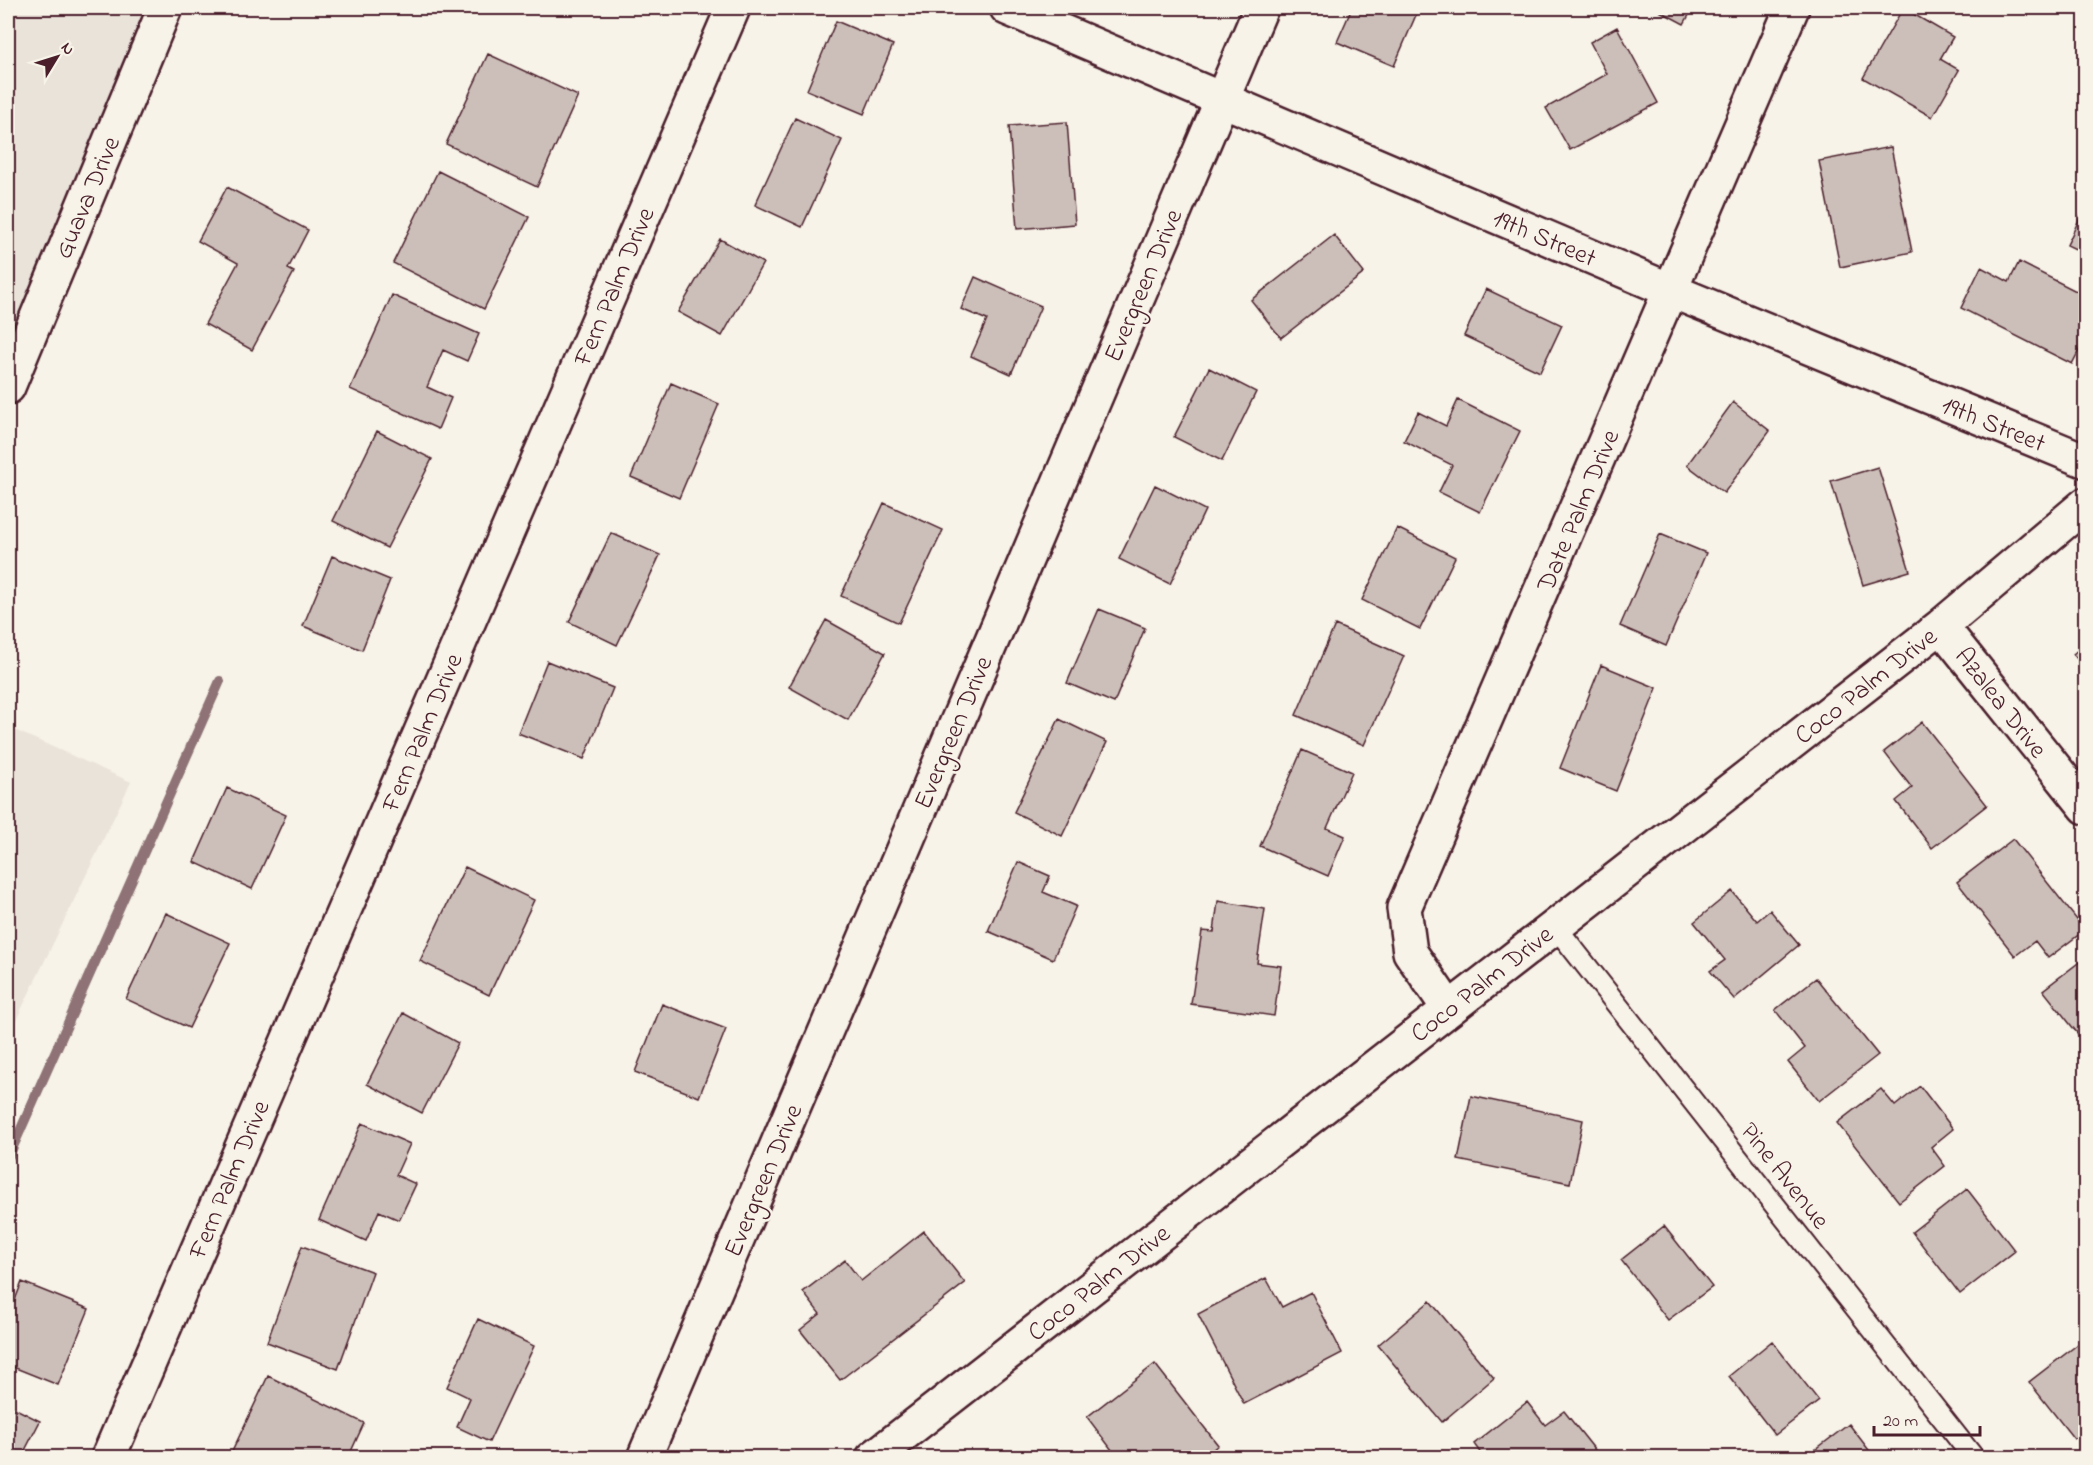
<svg xmlns="http://www.w3.org/2000/svg" width="2093" height="1465" font-family="'Indie Flower',sans-serif">
  <style>
    .built { fill: #eae3da }
    .lines { fill: none; stroke-linecap: round; stroke-linejoin: round }
    .stream { stroke: #8e7275; stroke-width: 10 }
    .building { fill: #ccbfb9; stroke: #4a1f2b; stroke-width: 1.5 }
    .lane-casing { stroke: #4a1f2b; stroke-width: 24 }
    .street-casing { stroke: #4a1f2b; stroke-width: 38 }
    .lane { stroke: #f7f3e8; stroke-width: 20 }
    .street { stroke: #f7f3e8; stroke-width: 33 }
    .labels { text-anchor: middle; stroke-width: 5; stroke-linejoin: round; paint-order: stroke }
    .street-label { font-size: 26px; fill: #4a1f2b; stroke: #f7f3e8 }
  </style>
  <rect width="100%" height="100%" fill="#f7f3e8"/>
  <filter id="ink" filterUnits="userSpaceOnUse"><feTurbulence type="fractalNoise" baseFrequency=".0167" numOctaves="2"/><feDisplacementMap in="SourceGraphic" scale="12" xChannelSelector="R" yChannelSelector="G"/><feConvolveMatrix kernelMatrix="1 2 1 2 8 2 1 2 1" color-interpolation-filters="sRGB"/></filter>
  <g filter="url(#ink)">
    <!-- built -->
    <path class="built" d="M8 8H158L8 368Z
      M8 727 131 782 8 1037Z"/>
    <g class="lines">
      <!-- stream -->
      <path class="stream" d="M8 1158 220 681"/>
    </g>
    <!-- building -->
    <path class="building" d="M1352 8H1419L1394 66 1337 42Z
      M1654 8H1693L1684 24Z
      M1903 8 1953 37 1940 59 1959 70 1932 117 1863 78Z
      M836 21 893 45 864 114 807 90Z
      M1617 27 1658 103 1570 150 1546 108 1607 74 1590 42Z
      M488 54 578 96 537 187 446 144Z
      M795 118 842 140 802 227 755 205Z
      M1067 122 1075 224 1017 229 1009 126Z
      M1891 147 1912 252 1840 267 1819 161Z
      M438 171 529 217 484 309 393 263Z
      M227 187 308 230 288 269 294 272 252 350 205 324 238 263 198 241Z
      M2086 205V254L2067 245Z
      M1334 235 1364 273 1281 338 1251 300Z
      M720 239 763 263 722 336 678 312Z
      M2019 262 2086 296V337L2072 364 1961 308 1981 267 2009 282Z
      M975 277 1041 306 1011 374 971 356 987 320 961 309Z
      M1486 289 1562 325 1540 372 1464 336Z
      M392 295 479 334 467 361 443 350 427 387 451 398 438 429 350 389Z
      M1209 368 1256 392 1222 461 1174 437Z
      M671 383 719 404 679 498 631 477Z
      M1458 400 1520 431 1480 512 1439 492 1452 465 1404 441 1418 412 1446 426Z
      M1733 402 1770 431 1724 493 1687 465Z
      M377 431 432 459 387 548 333 521Z
      M1878 467 1910 571 1863 585 1831 481Z
      M1155 485 1205 510 1170 584 1119 559Z
      M884 503 943 530 899 623 841 596Z
      M1397 528 1455 557 1420 629 1362 600Z
      M611 533 660 555 617 645 569 622Z
      M1660 534 1706 553 1666 646 1620 626Z
      M332 556 390 580 362 650 303 626Z
      M1099 609 1145 628 1114 703 1067 683Z
      M826 620 885 653 848 720 789 687Z
      M1335 625 1404 656 1364 745 1296 715Z
      M2086 643V669L2073 654Z
      M547 661 613 688 584 759 518 733Z
      M1601 665 1657 688 1616 791 1560 768Z
      M1059 719 1107 742 1062 836 1014 812Z
      M1922 722 1987 805 1932 848 1896 801 1912 788 1884 752Z
      M1302 750 1352 772 1327 828 1345 836 1328 876 1260 846Z
      M227 788 286 815 252 889 194 862Z
      M2013 839 2085 930 2048 958 2035 941 2015 956 1957 882Z
      M1018 862 1050 876 1043 892 1076 906 1053 959 988 931Z
      M465 867 534 900 489 995 420 961Z
      M1732 891 1757 921 1770 910 1799 945 1734 999 1710 971 1725 960 1694 922Z
      M1218 901 1265 909 1257 963 1281 966 1274 1016 1191 1004 1202 931 1214 932Z
      M166 913 230 943 189 1028 126 999Z
      M2086 957V1044L2043 990Z
      M1816 978 1878 1055 1819 1101 1788 1062 1805 1048 1775 1010Z
      M662 1004 726 1029 699 1097 635 1072Z
      M403 1013 458 1043 422 1113 367 1084Z
      M1920 1086 1953 1129 1931 1147 1945 1166 1899 1202 1837 1123 1881 1089 1895 1106Z
      M1471 1096 1583 1120 1570 1183 1458 1160Z
      M362 1123 410 1144 396 1175 416 1184 399 1220 379 1211 366 1241 319 1220Z
      M1967 1189 2015 1251 1960 1294 1912 1232Z
      M1664 1226 1712 1287 1668 1320 1621 1260Z
      M924 1231 965 1283 840 1380 800 1330 820 1314 803 1292 845 1260 861 1281Z
      M302 1246 373 1272 338 1369 267 1342Z
      M1266 1278 1282 1307 1311 1292 1342 1353 1244 1404 1198 1314Z
      M22 1282 89 1309 58 1385 8 1365V1318Z
      M1430 1301 1494 1378 1442 1422 1378 1345Z
      M478 1319 534 1346 489 1442 457 1427 470 1398 447 1387Z
      M2086 1338V1366L2083 1368 2086 1371V1430L2074 1439 2029 1382Z
      M1772 1341 1819 1401 1775 1435 1729 1376Z
      M1155 1364 1218 1445 1203 1458H1118L1087 1417Z
      M268 1376 364 1423 348 1458H229Z
      M1527 1402 1545 1425 1564 1411 1595 1450 1586 1458H1484L1474 1444Z
      M8 1405 40 1421 21 1458H8Z
      M1849 1424 1875 1458H1808L1807 1456Z"/>
    <g class="lines">
      <!-- lane casing -->
      <g class="lane-casing">
        <path id="lane" d="M1555 926 1974 1458"/>
      </g>
      <!-- street casing -->
      <g class="street-casing">
        <path id="street" d="M1007 8 1672 291 2086 461
          M8 387 165 8
          M1941 626 2086 807
          M1449 1009 1410 952 1404 908 1792 8
          M108 1458 733 8
          M644 1458 1261 8
          M873 1458 1941 626 2086 504"/>
      </g>
      <!-- lane -->
      <use href="#lane" class="lane"/>
      <!-- street -->
      <use href="#street" class="street"/>
    </g>
  </g>
  <g class="labels">
    <!-- street labels -->
    <g class="street-label">
      <text transform="translate(86 197) rotate(-67)" y="9">Guava Drive</text>
      <text transform="translate(1545 237) rotate(23)" y="9">19th Street</text>
      <text transform="translate(1142 285) rotate(-67)" y="9">Evergreen Drive</text>
      <text transform="translate(613 286) rotate(-67)" y="9">Fern Palm Drive</text>
      <text transform="translate(1994 423) rotate(22)" y="9">19th Street</text>
      <text transform="translate(1577 510) rotate(-67)" y="9">Date Palm Drive</text>
      <text transform="translate(1865 685) rotate(-38)" y="9">Coco Palm Drive</text>
      <text transform="translate(2002 702) rotate(52)" y="9">Azalea Drive</text>
      <text transform="translate(421 732) rotate(-67)" y="9">Fern Palm Drive</text>
      <text transform="translate(952 732) rotate(-67)" y="9">Evergreen Drive</text>
      <text transform="translate(1481 983) rotate(-38)" y="9">Coco Palm Drive</text>
      <text transform="translate(1786 1175) rotate(52)" y="9">Pine Avenue</text>
      <text transform="translate(228 1179) rotate(-67)" y="9">Fern Palm Drive</text>
      <text transform="translate(762 1180) rotate(-67)" y="9">Evergreen Drive</text>
      <text transform="translate(1098 1282) rotate(-38)" y="9">Coco Palm Drive</text>
    </g>
  </g>
  <!-- margin -->
  <rect width="2093" height="1465" fill="none" stroke="#f7f3e8" stroke-width="30"/>
  <rect x="15" y="15" width="2063" height="1435" fill="none" stroke="#4a1f2b" stroke-width="2" filter="url(#ink)"/>
  <!-- north arrow -->
  <g transform="translate(57 57) rotate(52)" stroke="#f7f3e8" stroke-width="4.5" paint-order="stroke">
  <path d="M0-4.5L10 22L0 15L-10 22Z" fill="#4a1f2b"/>
  <text y="-9" font-size="16" font-weight="bold" text-anchor="middle" fill="#4a1f2b">N</text>
  </g>
  <!-- scale -->
  <path d="M1874 1426v9h106v-9" fill="none" stroke="#4a1f2b" stroke-width="3"/>
  <text x="1883" y="1426" font-size="18" fill="#4a1f2b" stroke="#f7f3e8" stroke-width="4.5" paint-order="stroke">20 m</text>
</svg>
